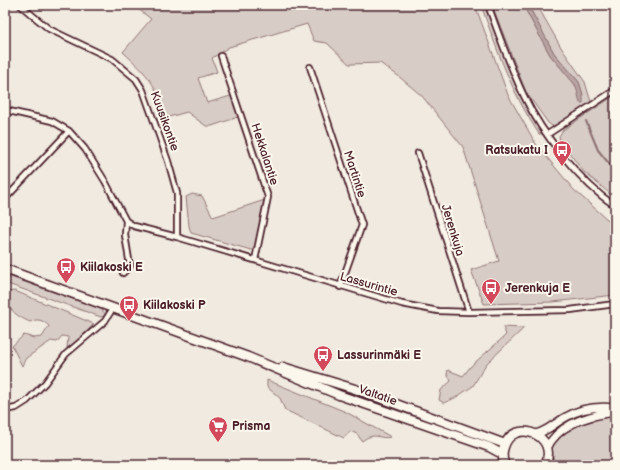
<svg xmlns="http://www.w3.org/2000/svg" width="620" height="470" font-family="'Balsamiq Sans',sans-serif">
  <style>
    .green { fill: #d8ccc6; stroke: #917678 }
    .water { fill: #b8a4a2; stroke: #8c6f72 }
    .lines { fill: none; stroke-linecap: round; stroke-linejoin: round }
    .stream { stroke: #8c6f72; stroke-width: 2 }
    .minor-casing { stroke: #4a1f2b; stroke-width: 8 }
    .secondary-casing { stroke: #4a1f2b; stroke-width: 10 }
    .trunk-casing { stroke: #4a1f2b; stroke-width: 11 }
    .minor { stroke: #fbf7ec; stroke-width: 4.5 }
    .secondary { stroke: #fbf7ec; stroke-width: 7 }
    .trunk { stroke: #fbf7ec; stroke-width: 8 }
    .labels { text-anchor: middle; stroke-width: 4; stroke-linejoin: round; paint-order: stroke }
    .street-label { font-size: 12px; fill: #4a1f2b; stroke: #fbf7ec }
    .poi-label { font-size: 12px; font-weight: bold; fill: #4a1f2b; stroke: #fbf7ec; text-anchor: start }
  </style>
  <rect width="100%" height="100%" fill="#f0eae0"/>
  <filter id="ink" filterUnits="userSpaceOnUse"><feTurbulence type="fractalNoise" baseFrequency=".025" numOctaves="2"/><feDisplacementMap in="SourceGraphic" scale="8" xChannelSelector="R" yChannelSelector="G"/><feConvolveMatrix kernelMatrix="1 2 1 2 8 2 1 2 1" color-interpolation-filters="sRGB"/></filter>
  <g filter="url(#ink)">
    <!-- green -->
    <path class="green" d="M133 5H475L508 95 536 144 574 190 615 226V295L553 302 484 304 471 270 499 261 463 147 422 96 397 75 380 63 349 64 327 43 314 41 307 24 229 47 212 58 217 72 198 78 207 103 234 95 238 108V117L212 126H206L187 112 165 118C156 83 149 76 123 52L151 19Z
      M481 5H485L516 87 542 134H539C512 94 497 50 481 5Z
      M492 5H523L550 55 574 83 577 90 583 95 579 82 554 53 528 5H537L562 49 585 82 591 102 558 124 552 126 548 123 526 92Z
      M615 95V198L584 172 560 141 559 136 563 130Z
      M192 194 202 196 213 217 268 199 256 248 251 250 191 233 189 226 186 197Z
      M5 275 101 309 106 315 101 317 5 283Z
      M15 291 94 324 74 344 67 348 68 337 62 336 57 342 51 341 26 358 22 366 12 346 24 335 34 338 42 337 49 326C43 320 37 318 30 322 16 316 5 308 6 292Z
      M503 327 524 328 486 364 473 386 455 398 444 403 439 400 441 390 451 381 447 374 448 370 463 376 471 366 506 335Z
      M267 380 346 412 391 437C379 440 375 431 362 441L357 434 350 431 344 438 285 410 280 398 267 387Z
      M615 416V465H558C531 436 596 416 615 416Z"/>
    <!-- water -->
    <path class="water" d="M523 5H528L554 53 579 82 583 95V103H580L576 86 550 55Z"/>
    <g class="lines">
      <!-- stream -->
      <path class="stream" d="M586 121 598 150 615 171"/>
      <!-- minor casing -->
      <g class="minor-casing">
        <path id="minor" d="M20 5 49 29 112 59 136 79 143 90 168 161 177 193V237
          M488 5C499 35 510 67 524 96 542 134 580 182 615 206
          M221 56 268 197 255 260
          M310 67 362 225 340 287
          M5 110 52 121 69 131 85 149 105 181 126 221 125 235 130 266 123 273
          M548 134 615 90
          M418 153 469 312
          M5 199 69 131
          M126 221 134 226 177 237 402 304 438 311 469 312 570 310 615 304
          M5 410 16 408 27 401 45 383 66 354 105 321 113 308"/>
      </g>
      <!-- secondary casing -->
      <g class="secondary-casing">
        <path id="secondary" d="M536 434C548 431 555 423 566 417 581 408 598 406 615 408
          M547 448C559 423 590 415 615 412"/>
      </g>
      <!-- trunk casing -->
      <g class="trunk-casing">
        <path id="trunk" d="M5 269 248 357 339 395 489 447 502 454
          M283 367 355 389 505 444
          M505 465C502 459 502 453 504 447 513 417 560 435 545 465"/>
      </g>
      <!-- minor -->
      <use href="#minor" class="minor"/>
      <!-- secondary -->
      <use href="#secondary" class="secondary"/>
      <!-- trunk -->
      <use href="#trunk" class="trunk"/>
    </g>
  </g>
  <!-- icons -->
  <defs>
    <g id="bus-pin" transform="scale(1)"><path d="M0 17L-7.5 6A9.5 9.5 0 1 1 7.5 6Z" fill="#d1495b" stroke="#fbf7ec"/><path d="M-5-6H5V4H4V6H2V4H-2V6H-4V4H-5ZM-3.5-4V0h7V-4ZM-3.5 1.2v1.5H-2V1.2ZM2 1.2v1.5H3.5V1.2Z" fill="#fff"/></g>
    <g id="supermarket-pin" transform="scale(1)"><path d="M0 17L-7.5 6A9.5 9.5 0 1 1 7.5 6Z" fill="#d1495b" stroke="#fbf7ec"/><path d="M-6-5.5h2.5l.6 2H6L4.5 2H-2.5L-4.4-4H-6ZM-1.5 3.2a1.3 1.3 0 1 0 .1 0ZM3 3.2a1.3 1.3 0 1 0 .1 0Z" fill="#fff"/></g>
  </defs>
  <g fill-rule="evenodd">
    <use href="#bus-pin" x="562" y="150"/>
    <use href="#bus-pin" x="66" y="267"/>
    <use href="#bus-pin" x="491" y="288"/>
    <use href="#bus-pin" x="129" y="305"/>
    <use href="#bus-pin" x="323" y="355"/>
    <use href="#supermarket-pin" x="218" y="426"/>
  </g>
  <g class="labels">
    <!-- street labels -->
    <g class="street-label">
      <text transform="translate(165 121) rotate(70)" y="4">Kuusikontie</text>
      <text transform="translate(265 154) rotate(72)" y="4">Hekkalantie</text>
      <text transform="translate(355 174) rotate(72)" y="4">Martintie</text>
      <text transform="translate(453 230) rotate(73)" y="4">Jerenkuja</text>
      <text transform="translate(369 284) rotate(16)" y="4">Lassurintie</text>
      <text transform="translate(378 395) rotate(19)" y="4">Valtatie</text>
    </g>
    <!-- poi labels -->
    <g class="poi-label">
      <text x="548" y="154" text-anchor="end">Ratsukatu I</text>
      <text x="80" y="271">Kiilakoski E</text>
      <text x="505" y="292">Jerenkuja E</text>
      <text x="143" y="309">Kiilakoski P</text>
      <text x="337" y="359">Lassurinmäki E</text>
      <text x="232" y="430">Prisma</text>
    </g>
  </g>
  <!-- margin -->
  <rect width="620" height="470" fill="none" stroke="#fbf7ec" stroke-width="20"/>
  <rect x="10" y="10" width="600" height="450" fill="none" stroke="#4a1f2b" stroke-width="1.5" filter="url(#ink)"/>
</svg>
